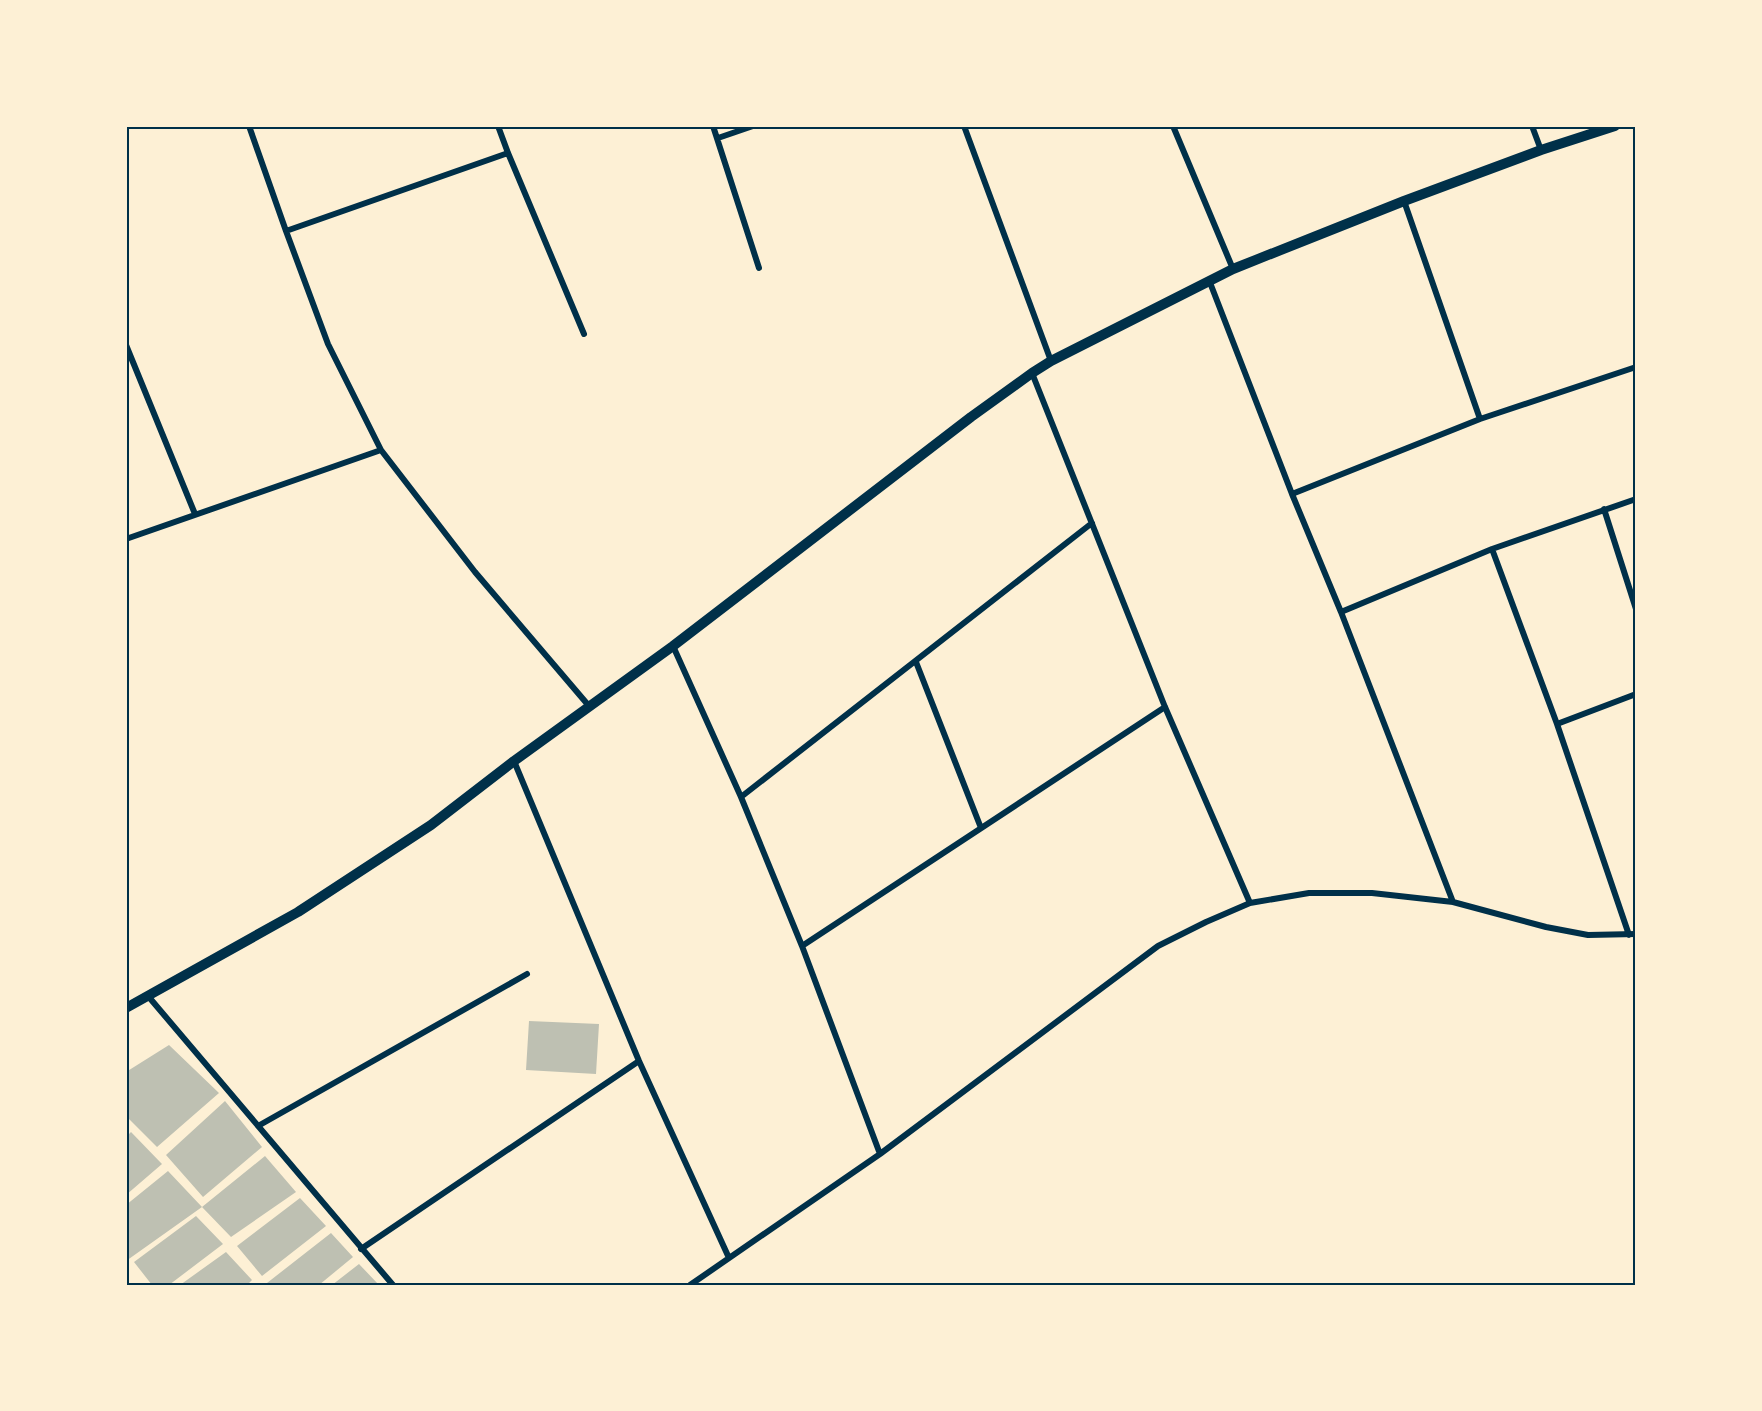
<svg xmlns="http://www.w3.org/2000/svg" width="1762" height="1411" font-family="Overpass,sans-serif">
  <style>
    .building { fill: #bec0b2 }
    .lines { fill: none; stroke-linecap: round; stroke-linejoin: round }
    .minor { stroke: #003049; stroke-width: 6 }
    .tertiary { stroke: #003049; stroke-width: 10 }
    .neatline { fill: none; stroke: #003049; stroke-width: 2 }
  </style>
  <rect width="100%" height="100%" fill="#fdf0d5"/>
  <!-- building -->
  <path class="building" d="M529 1021 599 1024 596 1074 526 1070Z
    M169 1045 219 1093 157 1147 126 1116V1072Z
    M225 1101 262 1147 203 1197 166 1155Z
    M131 1132 162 1164 126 1195V1137Z
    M265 1156 296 1192 231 1237 202 1207Z
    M168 1171 202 1207 126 1261V1205Z
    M300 1198 326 1226 262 1276 237 1246Z
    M196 1216 223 1244 169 1285H152L134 1262Z
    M331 1233 353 1257 319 1285H269L267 1283Z
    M226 1252 252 1280 247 1285H180Z
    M359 1264 379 1285H332Z"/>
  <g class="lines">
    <!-- minor -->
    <path class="minor" d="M249 126 286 231 328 344 381 450 475 572 589 706
      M498 126 508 153 584 334
      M713 126 759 268
      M964 126 1051 361
      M1173 126 1233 269
      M1532 126 1541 150
      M718 138 753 126
      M1404 201 1480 419
      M286 231 508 153
      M1209 280 1292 494 1341 612 1453 902
      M126 345 195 514
      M1032 373 1165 707 1250 903
      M1292 494 1480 419 1636 367
      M1604 509 1636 609
      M126 539 381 450
      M1492 549 1557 724 1629 935
      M1341 612 1492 549 1636 499
      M673 646 741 797 802 946 880 1154
      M916 662 981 828
      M1557 724 1636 694
      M514 761 639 1061 729 1258
      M741 797 1092 523
      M802 946 1165 707
      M148 996 393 1285
      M258 1126 527 974
      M361 1249 639 1061
      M690 1285 880 1154 1158 946 1206 922 1250 903 1309 893H1372L1453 902 1546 927 1588 935 1636 934"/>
    <!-- tertiary -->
    <path class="tertiary" d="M126 1008 298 912 431 825 514 761 673 646 971 417 1032 373 1051 361 1233 269 1404 201 1541 150 1615 126"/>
  </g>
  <!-- border -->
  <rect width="1762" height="1411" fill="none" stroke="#fdf0d5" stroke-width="255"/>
  <rect x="128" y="128" width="1506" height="1156" class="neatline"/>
</svg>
